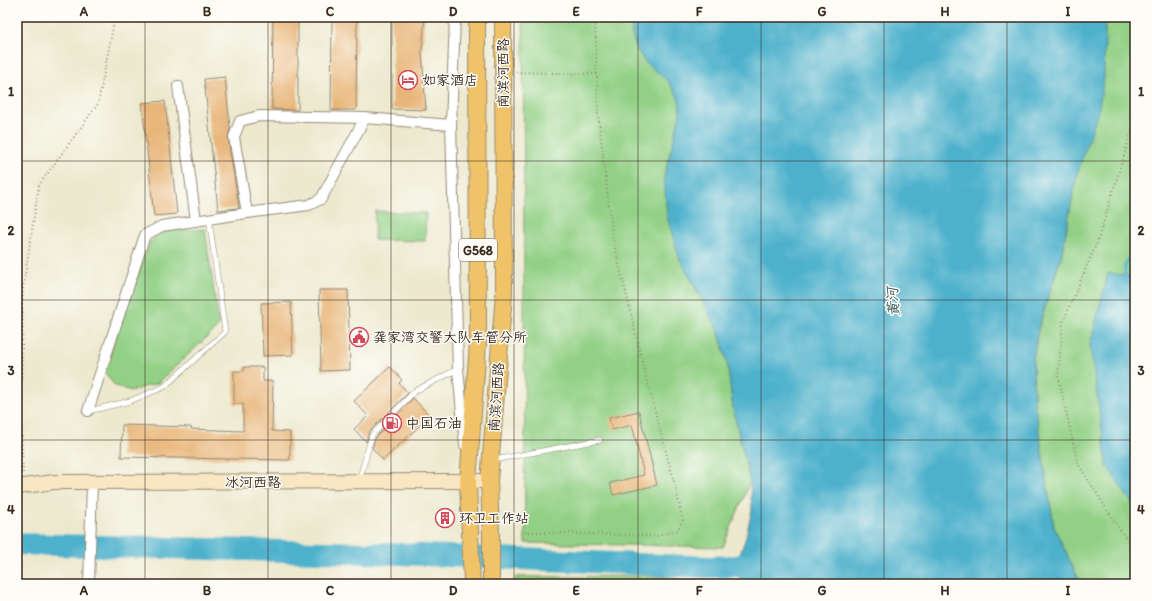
<svg xmlns="http://www.w3.org/2000/svg" width="1152" height="601" font-family="Itim,'LXGW WenKai TC',sans-serif">
  <style>
    .green { fill: #92d085; stroke: #667d52 }
    .water { fill: #4db1cc; stroke: #446e75 }
    .lines { fill: none; stroke-linecap: round; stroke-linejoin: round }
    .stream { stroke: #4db1cc; stroke-width: 3.5 }
    .river { stroke: #4db1cc; stroke-width: 22 }
    .building { fill: #e8b578 }
    .service-casing { stroke: #948a76; stroke-width: 6 }
    .minor-casing { stroke: #948a76; stroke-width: 12 }
    .secondary-casing { stroke: #948a76; stroke-width: 16 }
    .trunk-casing { stroke: #948a76; stroke-width: 18 }
    .path { stroke: #948a76; stroke-width: 2; stroke-dasharray: 1 3; stroke-linecap: butt }
    .service { stroke: #fff; stroke-width: 5 }
    .minor { stroke: #fff; stroke-width: 10 }
    .secondary { stroke: #f9e7c3; stroke-width: 14 }
    .trunk { stroke: #f1c369; stroke-width: 16 }
    .grid { fill: none; stroke: #3b2a1e; stroke-width: 1; stroke-opacity: 0.55 }
    .labels { text-anchor: middle; stroke-width: 3; stroke-linejoin: round; paint-order: stroke }
    .shield { fill: #fdfcf7; stroke: #75695f; stroke-width: 1 }
    .shield-label { font-size: 13px; font-weight: bold; fill: #3b2a1e }
    .street-label { font-size: 14px; fill: #3b2a1e; stroke: #fdfcf7 }
    .poi-label { font-size: 14px; fill: #3b2a1e; stroke: #fdfcf7; text-anchor: start }
    .water-label { font-size: 15px; font-style: italic; fill: #426064; stroke: #fdfcf7 }
    .neatline { fill: none; stroke: #3b2a1e; stroke-width: 1.5 }
    .grid-label { font-size: 13px; text-anchor: middle; font-weight: bold; fill: #3b2a1e }
  </style>
  <rect width="100%" height="100%" fill="#fdfcf7"/>
  <filter id="ink" filterUnits="userSpaceOnUse"><feTurbulence type="fractalNoise" baseFrequency=".025" numOctaves="2"/><feDisplacementMap in="SourceGraphic" scale="8" xChannelSelector="R" yChannelSelector="G"/><feConvolveMatrix kernelMatrix="1 2 1 2 8 2 1 2 1" color-interpolation-filters="sRGB"/></filter>
  <filter id="wash" filterUnits="userSpaceOnUse"><feTurbulence type="fractalNoise" baseFrequency=".012" numOctaves="4" result="noise"/><feDisplacementMap in="SourceGraphic" scale="16" xChannelSelector="R" yChannelSelector="G"/><feGaussianBlur stdDeviation="0.9" result="paint"/><feColorMatrix in="noise" values="0 0 0 0 0 0 0 0 0 0 0 0 0 0 0 0 0 1.4 0 .05"/><feComposite in="paint" operator="in"/></filter>
  <g filter="url(#wash)">
    <rect width="100%" height="100%" fill="#ede9cf"/>
    <!-- green -->
    <path class="green" d="M523 17H631L632 34 637 50 646 63 668 81 677 95 680 104V115L664 177 705 304 719 332 727 361 733 408 750 482 723 547 525 543Z
      M1104 17H1135V584H1081L1054 528 1034 401 1033 360 1038 330 1061 257 1077 174 1086 145 1105 33Z
      M375 211 426 213 425 241 374 240Z
      M205 229 219 326 158 383 131 391 115 386 104 371 150 242 162 231Z
      M658 576 675 578 686 584H513L516 577Z"/>
    <!-- water -->
    <path class="water" d="M631 17H1104L1105 33 1104 78 1098 112 1077 174 1061 257 1038 329 1033 360 1034 401 1054 527 1081 584H744L739 577 736 566 745 540 752 510 750 482 733 408 727 361 719 332 679 257 667 217 664 177 680 115V104L677 95 668 81 646 63 637 50 632 34Z
      M1108 273 1131 276 1135 286V508L1107 466 1090 345Z"/>
    <g class="lines">
      <!-- stream -->
      <path class="stream" d="M1125 279V265L1135 249"/>
      <!-- river -->
      <path class="river" d="M17 544 401 554 709 567 736 566 765 561"/>
    </g>
    <g id="blocks">
      <!-- building -->
      <path class="building" d="M273 17H298V110L272 109Z
        M332 17H357L356 110H331Z
        M392 17H425L422 52 426 110 392 109Z
        M225 77 230 128 228 138 239 208 218 210 204 79Z
        M165 101 177 214 154 216 142 103Z
        M319 290H348L350 370 321 371Z
        M291 302 293 355 263 356 261 303Z
        M244 367H263V381H273L272 431 290 432V460L121 457 122 425 191 427V429L243 431V404H234V371H244Z
        M390 367 402 380 399 383 408 393 369 432 366 442 354 429 368 416 354 401Z
        M413 398 430 416 383 460 372 448 376 437Z
        M639 411 657 485 613 495 610 483 644 475 632 425 612 430 609 418Z"/>
    </g>
  </g>
  <g filter="url(#ink)">
    <use href="#blocks" fill-opacity="0" stroke="#948a76" stroke-width="1"/>
    <g class="lines">
      <!-- service casing -->
      <g class="service-casing">
        <path id="service" d="M89 411 130 401 164 387 225 332 209 219
          M494 460 600 440
          M359 481 372 435 415 391 458 369"/>
      </g>
      <!-- minor casing -->
      <g class="minor-casing">
        <path id="minor" d="M455 17 451 125 458 369 465 445
          M178 86 196 221
          M247 213 234 137 240 121 259 116 365 118 451 125
          M88 411 145 235 162 226 247 213 309 205 321 199 365 118
          M89 584 92 482"/>
      </g>
      <!-- secondary casing -->
      <g class="secondary-casing">
        <path id="secondary" d="M17 487 54 482 489 481"/>
      </g>
      <!-- trunk casing -->
      <g class="trunk-casing">
        <path id="trunk" d="M472 584 468 482 478 343 477 17
          M491 584V534L489 481 504 294 503 17"/>
      </g>
      <!-- path -->
      <path class="path" d="M1132 17 1133 126 1098 240 1063 322 1058 376 1078 464 1118 527 1135 550
        M516 72 597 74
        M23 473 21 422 23 288 39 185 98 104 115 17
        M525 532 658 536 677 530 683 521 676 489 647 381 613 239 598 114 595 17"/>
      <!-- service -->
      <use href="#service" class="service"/>
      <!-- minor -->
      <use href="#minor" class="minor"/>
      <!-- secondary -->
      <use href="#secondary" class="secondary"/>
      <!-- trunk -->
      <use href="#trunk" class="trunk"/>
    </g>
  </g>
  <!-- grid -->
  <path class="grid" d="M145 17V584M268 17V584M391 17V584M514 17V584M638 17V584M761 17V584M884 17V584M1007 17V584M17 161H1135M17 300H1135M17 440H1135"/>
  <!-- icons -->
  <defs>
    <g id="hotel-ring" transform="scale(1)"><circle r="9.5" fill="#fdfcf7" stroke="#d1495b" stroke-width="1.5"/><path d="M-6-4.5h1.5V1H6V5H4.5V3h-9V5H-6ZM-4 0a1.8 1.8 0 1 1 3.6 0ZM.5 0V-2.5h3Q6-2.5 6 0Z" fill="#d1495b"/></g>
    <g id="civic-ring" transform="scale(1)"><circle r="9.5" fill="#fdfcf7" stroke="#d1495b" stroke-width="1.5"/><path d="M-.6-6.5H3V-4.5H.6V-3L4-1V1h2V6H-6V1h2V-1L-.6-3ZM-1.2 2.5V6h2.4V2.5Z" fill="#d1495b"/></g>
    <g id="fuel-ring" transform="scale(1)"><circle r="9.5" fill="#fdfcf7" stroke="#d1495b" stroke-width="1.5"/><path d="M-5.5-6h7V0h2V4h1.3V-2.5L3-4.5l.8-.8L6-3V5H2.5V1h-1V6h-7ZM-4.2-4.7v3.2H.2V-4.7Z" fill="#d1495b"/></g>
    <g id="building-ring" transform="scale(1)"><circle r="9.5" fill="#fdfcf7" stroke="#d1495b" stroke-width="1.5"/><path d="M-4-6H4V6H1V3H-1V6H-4ZM-2.5-4.3h1.7v1.8h-1.7ZM.8-4.3h1.7v1.8H.8ZM-2.5-1h1.7V.8h-1.7ZM.8-1h1.7V.8H.8Z" fill="#d1495b"/></g>
  </defs>
  <g fill-rule="evenodd">
    <use href="#hotel-ring" x="408" y="80"/>
    <use href="#civic-ring" x="359" y="337"/>
    <use href="#fuel-ring" x="392" y="423"/>
    <use href="#building-ring" x="445" y="518"/>
  </g>
  <g class="labels">
    <!-- shield labels -->
    <rect class="shield" x="459" y="239" width="38" height="22" rx="3"/>
    <g class="shield-label">
      <text x="478" y="255">G568</text>
    </g>
    <!-- street labels -->
    <g class="street-label">
      <text transform="translate(503 73) rotate(-90)" y="5">南滨河西路</text>
      <text transform="translate(496 397) rotate(-86)" y="5">南滨河西路</text>
      <text x="253" y="487">冰河西路</text>
    </g>
    <!-- poi labels -->
    <g class="poi-label">
      <text x="422" y="85">如家酒店</text>
      <text x="373" y="342">龚家湾交警大队车管分所</text>
      <text x="406" y="428">中国石油</text>
      <text x="459" y="523">环卫工作站</text>
    </g>
    <!-- water labels -->
    <g class="water-label">
      <text transform="translate(893 302) rotate(-94)" y="5">黄河</text>
    </g>
  </g>
  <!-- margin -->
  <rect width="1152" height="601" fill="none" stroke="#fdfcf7" stroke-width="44"/>
  <rect x="22" y="22" width="1108" height="557" class="neatline"/>
  <g class="grid-label">
    <text x="84" y="16">A</text>
    <text x="207" y="16">B</text>
    <text x="330" y="16">C</text>
    <text x="453" y="16">D</text>
    <text x="576" y="16">E</text>
    <text x="699" y="16">F</text>
    <text x="822" y="16">G</text>
    <text x="945" y="16">H</text>
    <text x="1068" y="16">I</text>
    <text x="11" y="96">1</text>
    <text x="1141" y="96">1</text>
    <text x="11" y="235">2</text>
    <text x="1141" y="235">2</text>
    <text x="11" y="375">3</text>
    <text x="1141" y="375">3</text>
    <text x="11" y="514">4</text>
    <text x="1141" y="514">4</text>
    <text x="84" y="595">A</text>
    <text x="207" y="595">B</text>
    <text x="330" y="595">C</text>
    <text x="453" y="595">D</text>
    <text x="576" y="595">E</text>
    <text x="699" y="595">F</text>
    <text x="822" y="595">G</text>
    <text x="945" y="595">H</text>
    <text x="1068" y="595">I</text>
  </g>
</svg>
